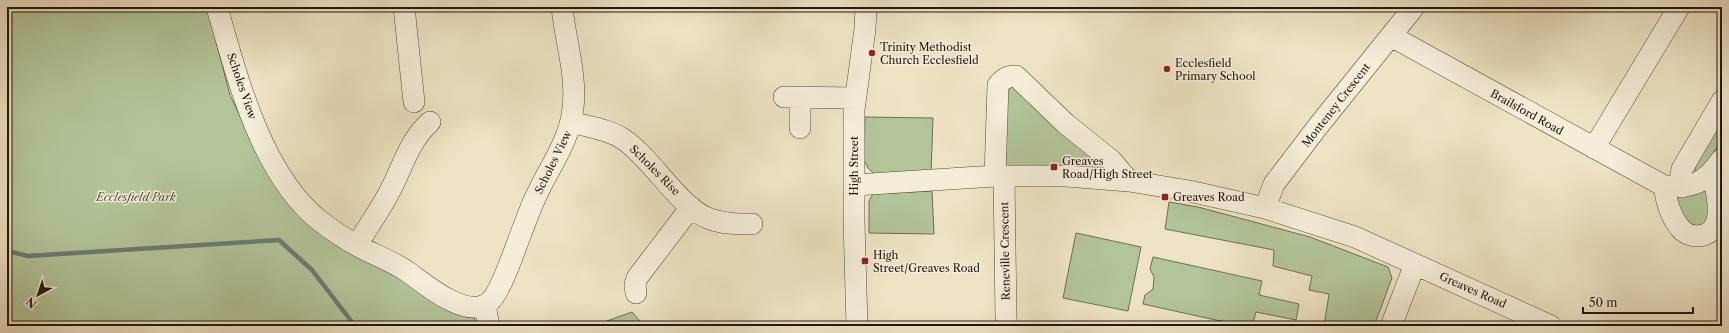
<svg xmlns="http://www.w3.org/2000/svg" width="1729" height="333" font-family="'Libre Caslon Text',serif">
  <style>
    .green { fill: #b2c599; stroke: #6a6e54 }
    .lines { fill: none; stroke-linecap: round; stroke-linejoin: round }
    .stream { stroke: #697b74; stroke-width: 4.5 }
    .minor-casing { stroke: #544a3d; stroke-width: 22 }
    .minor { stroke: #f4edd8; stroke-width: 21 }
    .poi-dot { fill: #8f2418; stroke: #f4edd8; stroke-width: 1.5 }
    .labels { text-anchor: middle; stroke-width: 3; stroke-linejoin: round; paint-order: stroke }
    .poi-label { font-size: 11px; fill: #211710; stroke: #f4edd8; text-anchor: start }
    .street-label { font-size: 11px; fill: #211710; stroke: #f4edd8 }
    .park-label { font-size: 11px; font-style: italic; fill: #545440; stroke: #f4edd8 }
  </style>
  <rect width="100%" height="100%" fill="#eee3c3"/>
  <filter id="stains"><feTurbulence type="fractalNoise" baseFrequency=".005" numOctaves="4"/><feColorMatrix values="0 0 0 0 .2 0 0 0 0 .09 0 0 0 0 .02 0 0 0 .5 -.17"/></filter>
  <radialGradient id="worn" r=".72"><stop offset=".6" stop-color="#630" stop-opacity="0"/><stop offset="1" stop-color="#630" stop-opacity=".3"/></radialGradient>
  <!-- green -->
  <path class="green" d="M7 7H207L230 95 262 163 292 205 474 316 475 326H7Z
    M1014 84 1110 173 1008 168 1004 165V91Z
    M1722 113V139L1702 171 1696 172 1693 163Z
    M865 117 933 118 931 173 874 174 868 168 864 160Z
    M1708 189V227L1684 224 1676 196Z
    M932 191 934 234 869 233V201L873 194Z
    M1169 202 1198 207 1310 237 1388 267 1392 278 1374 326H1324L1329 294 1309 290 1312 276 1273 266 1274 250 1165 229Z
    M1076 233 1141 247 1128 311 1063 298Z
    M1153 257 1262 281 1259 295 1299 304 1296 320 1256 312 1252 326H1243L1143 304 1145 295 1153 289 1154 277 1150 269Z
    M632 312 644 326H593Z"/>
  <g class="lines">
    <!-- stream -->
    <path class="stream" d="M7 251 28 256 279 240 312 270 355 326"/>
    <!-- minor casing -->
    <g class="minor-casing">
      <path id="minor" d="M217 7C237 77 261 174 320 221 332 230 345 239 358 246 374 255 393 261 408 272 425 284 462 316 485 305 499 299 514 251 520 236 526 221 531 205 539 190 552 163 570 139 573 108 577 74 565 40 562 7
        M404 7 414 102
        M1391 36 1664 186C1694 188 1704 184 1722 159
        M784 97 855 98
        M800 98V128
        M571 122C588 127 608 129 623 139 652 158 680 209 710 219 724 224 738 224 752 224
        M1594 148 1679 7
        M995 176 998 85C1004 78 1008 76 1016 76L1066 124 1111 160 1129 181
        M1004 176 1006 318 1007 326
        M855 185 995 176H1066L1129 181 1189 191 1265 208 1355 237 1551 326
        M1664 186C1666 200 1671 218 1681 229 1691 240 1711 238 1716 223 1719 217 1718 211 1718 204 1717 194 1716 184 1710 175
        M1682 187 1680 181 1682 169 1722 101
        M1265 208 1274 184 1319 125 1414 7
        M357 245C369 225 383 206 393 185 404 162 411 139 430 122
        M636 293 635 285 637 278 691 207
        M485 305 489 326
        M857 326 854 221V110L865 29 866 7
        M1391 326 1415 264"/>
    </g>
    <!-- minor -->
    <use href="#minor" class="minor"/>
  </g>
  <!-- markers -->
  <g class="poi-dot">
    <circle cx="872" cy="53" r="4"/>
    <circle cx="1167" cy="69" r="4"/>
    <rect x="1050" y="163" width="8" height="8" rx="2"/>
    <rect x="1161" y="193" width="8" height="8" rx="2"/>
    <rect x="861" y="257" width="8" height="8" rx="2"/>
  </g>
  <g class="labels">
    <!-- poi labels -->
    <g class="poi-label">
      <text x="880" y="51">Trinity Methodist<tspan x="880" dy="13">Church Ecclesfield</tspan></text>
      <text x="1175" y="67">Ecclesfield<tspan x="1175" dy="13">Primary School</tspan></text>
      <text x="1062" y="165">Greaves<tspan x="1062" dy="13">Road/High Street</tspan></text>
      <text x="1173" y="201">Greaves Road</text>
      <text x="873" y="259">High<tspan x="873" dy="13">Street/Greaves Road</tspan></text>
    </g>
    <!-- street labels -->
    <g class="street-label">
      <text transform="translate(242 86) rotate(71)" y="4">Scholes View</text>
      <text transform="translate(1336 105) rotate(-52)" y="4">Monteney Crescent</text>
      <text transform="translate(1527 112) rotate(29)" y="4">Brailsford Road</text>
      <text transform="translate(553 162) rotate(-64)" y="4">Scholes View</text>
      <text transform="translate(854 166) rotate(-90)" y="4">High Street</text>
      <text transform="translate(655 170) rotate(45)" y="4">Scholes Rise</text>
      <text transform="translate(1005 251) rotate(-91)" y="4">Reneville Crescent</text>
      <text transform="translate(1473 290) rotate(24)" y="4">Greaves Road</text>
    </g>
    <!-- park labels -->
    <g class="park-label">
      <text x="136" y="201">Ecclesfield Park</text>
    </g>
  </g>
  <!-- margin -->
  <rect width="1729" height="333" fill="none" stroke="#eee3c3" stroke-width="24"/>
  <rect x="8" y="8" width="1713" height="317" fill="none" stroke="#211710" stroke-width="2"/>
  <rect x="12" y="12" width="1705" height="309" fill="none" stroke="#211710"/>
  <!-- north arrow -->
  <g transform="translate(38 295) rotate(220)" stroke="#f4edd8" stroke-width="3" paint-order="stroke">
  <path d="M0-3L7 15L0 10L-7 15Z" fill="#211710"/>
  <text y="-6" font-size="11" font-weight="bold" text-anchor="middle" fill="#211710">N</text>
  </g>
  <!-- scale -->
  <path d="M1583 307v6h110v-6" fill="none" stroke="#211710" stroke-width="2"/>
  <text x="1589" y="307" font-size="12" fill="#211710" stroke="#f4edd8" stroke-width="3" paint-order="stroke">50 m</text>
  <rect width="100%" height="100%" filter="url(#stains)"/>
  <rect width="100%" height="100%" fill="url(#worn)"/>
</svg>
